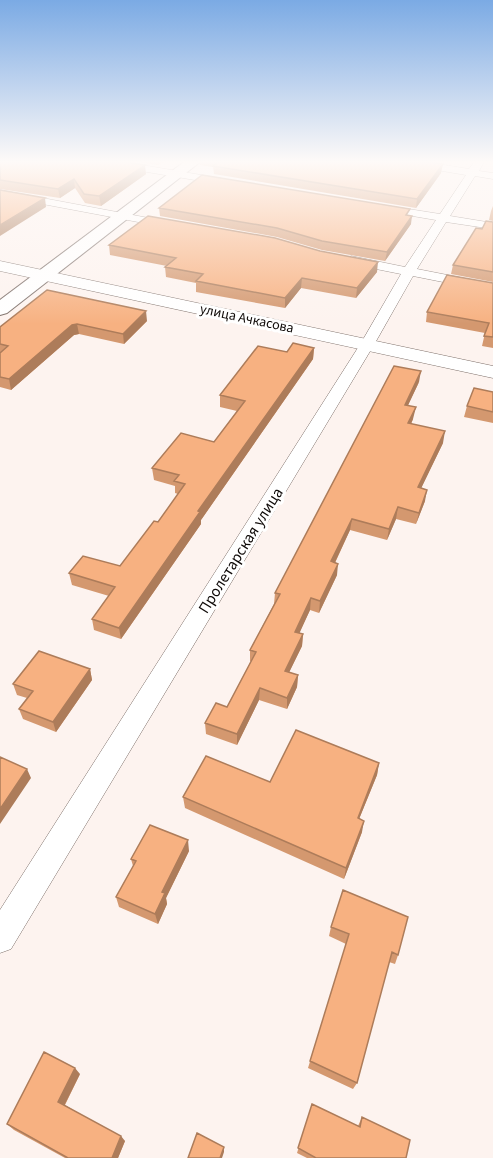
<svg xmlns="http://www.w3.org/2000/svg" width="493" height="1158" font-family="'Source Sans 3',sans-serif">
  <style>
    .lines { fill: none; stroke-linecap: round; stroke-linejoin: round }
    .minor-casing { stroke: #7c6e68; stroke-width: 1 }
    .tertiary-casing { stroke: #7c6e68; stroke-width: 1 }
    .secondary-casing { stroke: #7c6e68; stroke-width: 2 }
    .minor { fill: #fff; fill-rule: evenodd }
    .tertiary { fill: #fff; fill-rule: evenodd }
    .secondary { fill: #fff; fill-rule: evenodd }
    .wall { fill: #d4986f }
    .shaded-wall { fill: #ad7c5a }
    .building { fill: #f7b181; stroke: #ad7c5a; stroke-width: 1.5 }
    .labels { text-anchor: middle; stroke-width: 6; stroke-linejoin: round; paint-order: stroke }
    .far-street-label { font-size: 14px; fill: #0f0a08; stroke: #fff }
    .street-label { font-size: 16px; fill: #0f0a08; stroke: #fff }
  </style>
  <rect width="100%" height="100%" fill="#fdf3ef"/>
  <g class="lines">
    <!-- minor casing -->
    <g class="minor-casing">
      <path id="minor" d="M100 162H124L225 179 230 182 225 185 105 165Z
        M402 162H426L469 169 474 162H484L479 171 493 173V179L475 176 450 216 493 223V229L446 222 417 269 493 284V292L413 276 375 343 11 949 0 953V910L361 343 401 274 351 264 345 260 351 256 405 267 436 220 383 211 377 208 383 205 440 214 466 175 407 165Z
        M0 190 170 222 176 225 170 228 0 196Z"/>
    </g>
    <!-- tertiary casing -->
    <g class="tertiary-casing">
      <path id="tertiary" d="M0 261 493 366V378L0 271Z"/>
    </g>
    <!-- secondary casing -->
    <g class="secondary-casing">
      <path id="secondary" d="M184 162H200L7 313 0 315V300Z"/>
    </g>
    <!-- minor -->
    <use href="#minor" class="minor"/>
    <!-- tertiary -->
    <use href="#tertiary" class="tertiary"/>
    <!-- secondary -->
    <use href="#secondary" class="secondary"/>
  </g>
  <!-- wall -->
  <path class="wall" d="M0 162 146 174 101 206 85 203 75 188 60 198 0 189Z
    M139 162H163L158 165Z
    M200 162H429L441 173 416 208 214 174 213 167 200 165Z
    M493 206V221L489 220 491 211Z
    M159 208 409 215 411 224 385 261 322 250 277 237 160 216Z
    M493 222V282L451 274 453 265 482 229Z
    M109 245 377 272 356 298 301 288 285 308 196 292V283L166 277 165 267 167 266 110 255Z
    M493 283V348L482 346 485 333 426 322 427 312Z
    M147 321 124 344 79 334 74 335 11 390 0 387V327Z
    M314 348 313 359 201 520V524L121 639 94 630 92 619 109 596 72 585 69 573 120 566 158 522 178 494 175 493V486L154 480 152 468 214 442 237 411 220 407V395L287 352Z
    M419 382 408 405 413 419 411 424 443 443 421 488 425 501 416 524 396 519 387 540 350 530 335 563 337 575 319 613 310 610 299 633 303 634 302 646 289 672 298 675 297 687 287 709 259 700 237 745 206 734 205 723 227 707 251 661H250V650L274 604 275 593Z
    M493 392V423L464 417 467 406Z
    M90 669 92 680 56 732 23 719 19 709 27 698 17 695 13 684Z
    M379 763 377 775 359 819 362 832 344 879 185 808 183 797Z
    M189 851 166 898 167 904 158 924 119 907 116 897 133 866 131 859Z
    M331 927 398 955 395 964 389 962 357 1083 353 1089 308 1068 346 944 329 936Z
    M80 1074 65 1105 125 1141 118 1158H65L14 1130 7 1124Z
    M312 1104 358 1126 362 1117 406 1158H307L297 1153Z"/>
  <!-- shaded-wall -->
  <path class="shaded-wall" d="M443 164 441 173 416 208 417 199Z
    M145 165 146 174 101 206 99 196Z
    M74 179 75 188 60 198 58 189Z
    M45 198 46 207 0 236V225Z
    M412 216 411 224 385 261 387 252Z
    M378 262 377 272 356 298 357 288Z
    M302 278 301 288 285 308V298Z
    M146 311 147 321 124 344 123 334Z
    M77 324 79 334 74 335 11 390 9 379 72 325Z
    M314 348 313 359 201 520V524L121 639 119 628 198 511Z
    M421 371 419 382 403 416 405 405Z
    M416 407 413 419 406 435 408 423Z
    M445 431 443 443 416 499 418 487Z
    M427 490 425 501 416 524 419 513Z
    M398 507 396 519 387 540 389 529Z
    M352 519 350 530 330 573 331 561Z
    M338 564 337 575 319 613 320 601Z
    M311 598 310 610 295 643V632Z
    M303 634 302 646 284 683 285 671Z
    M90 669 92 680 56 732 53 722Z
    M298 675 297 687 287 709V698Z
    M260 688 259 700 237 745V734Z
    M379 763 377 775 355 829 358 818Z
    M27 769 31 778 0 824V809Z
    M364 821 362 832 344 879 346 868Z
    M188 840 189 851 166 898 167 904 158 924 155 914 162 892Z
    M75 1068 80 1074 63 1108 58 1102Z
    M121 1136 125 1141 118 1158H112Z
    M224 1147V1152L222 1158H220Z"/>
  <!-- building -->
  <path class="building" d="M0 162H125L145 165 99 196 84 194 74 179 58 189 0 180Z
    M218 162H429L443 164 417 199 213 166Z
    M202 175 410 209 406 215 412 216 387 252 322 241 277 228 159 208Z
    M0 190 45 198 0 225Z
    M148 216 275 238 320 251 378 262 357 288 302 278 285 298 196 281 203 274 165 267 176 258 109 245Z
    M486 221 493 222V272L453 265 476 228 482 229Z
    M447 275 493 283V337L484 336 489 323 427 312Z
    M47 290 146 311 123 334 77 324 72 325 9 379 0 377V353L8 346 0 344V327Z
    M293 343 314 348 198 511 200 512 119 628 92 619 115 587 69 573 83 556 120 566 154 521 158 522 185 484 174 481 179 475 152 468 181 433 214 442 245 401 220 395 258 346 287 352Z
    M394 366 421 371 405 405 416 407 408 423 445 431 418 487 427 490 419 513 398 507 389 529 352 519 331 561 338 564 320 601 311 598 295 632 303 634 285 671 298 675 287 698 260 688 237 734 205 723 216 703 227 707 256 652 250 650 280 594 275 593Z
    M474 388 493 392V412L467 406Z
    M39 651 90 669 53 722 19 709 33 691 13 684Z
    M296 730 379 763 358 818 364 821 346 868 183 797 206 756 270 782Z
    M0 757 27 769 0 809Z
    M150 825 188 840 162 892 165 893 155 914 116 897 136 861 131 859Z
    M343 890 408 917 398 955 392 952 357 1083 310 1061 349 934 331 927Z
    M44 1052 75 1068 58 1102 121 1136 112 1158H68L7 1124Z
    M312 1104 360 1127 362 1117 410 1140 406 1158H316L298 1148Z
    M197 1133 224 1147 220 1158H188Z"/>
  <!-- sky -->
  <linearGradient id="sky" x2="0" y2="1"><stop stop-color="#7baae4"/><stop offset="0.5" stop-color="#fefaf8"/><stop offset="1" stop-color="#fefaf8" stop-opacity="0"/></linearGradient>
  <rect width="493" height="324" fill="url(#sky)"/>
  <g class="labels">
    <!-- far-street labels -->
    <g class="far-street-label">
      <text transform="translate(247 318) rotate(12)" y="5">улица Ачкасова</text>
    </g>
    <!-- street labels -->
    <g class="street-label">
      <text transform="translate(240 550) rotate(-58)" y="6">Пролетарская улица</text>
    </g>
  </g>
</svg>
